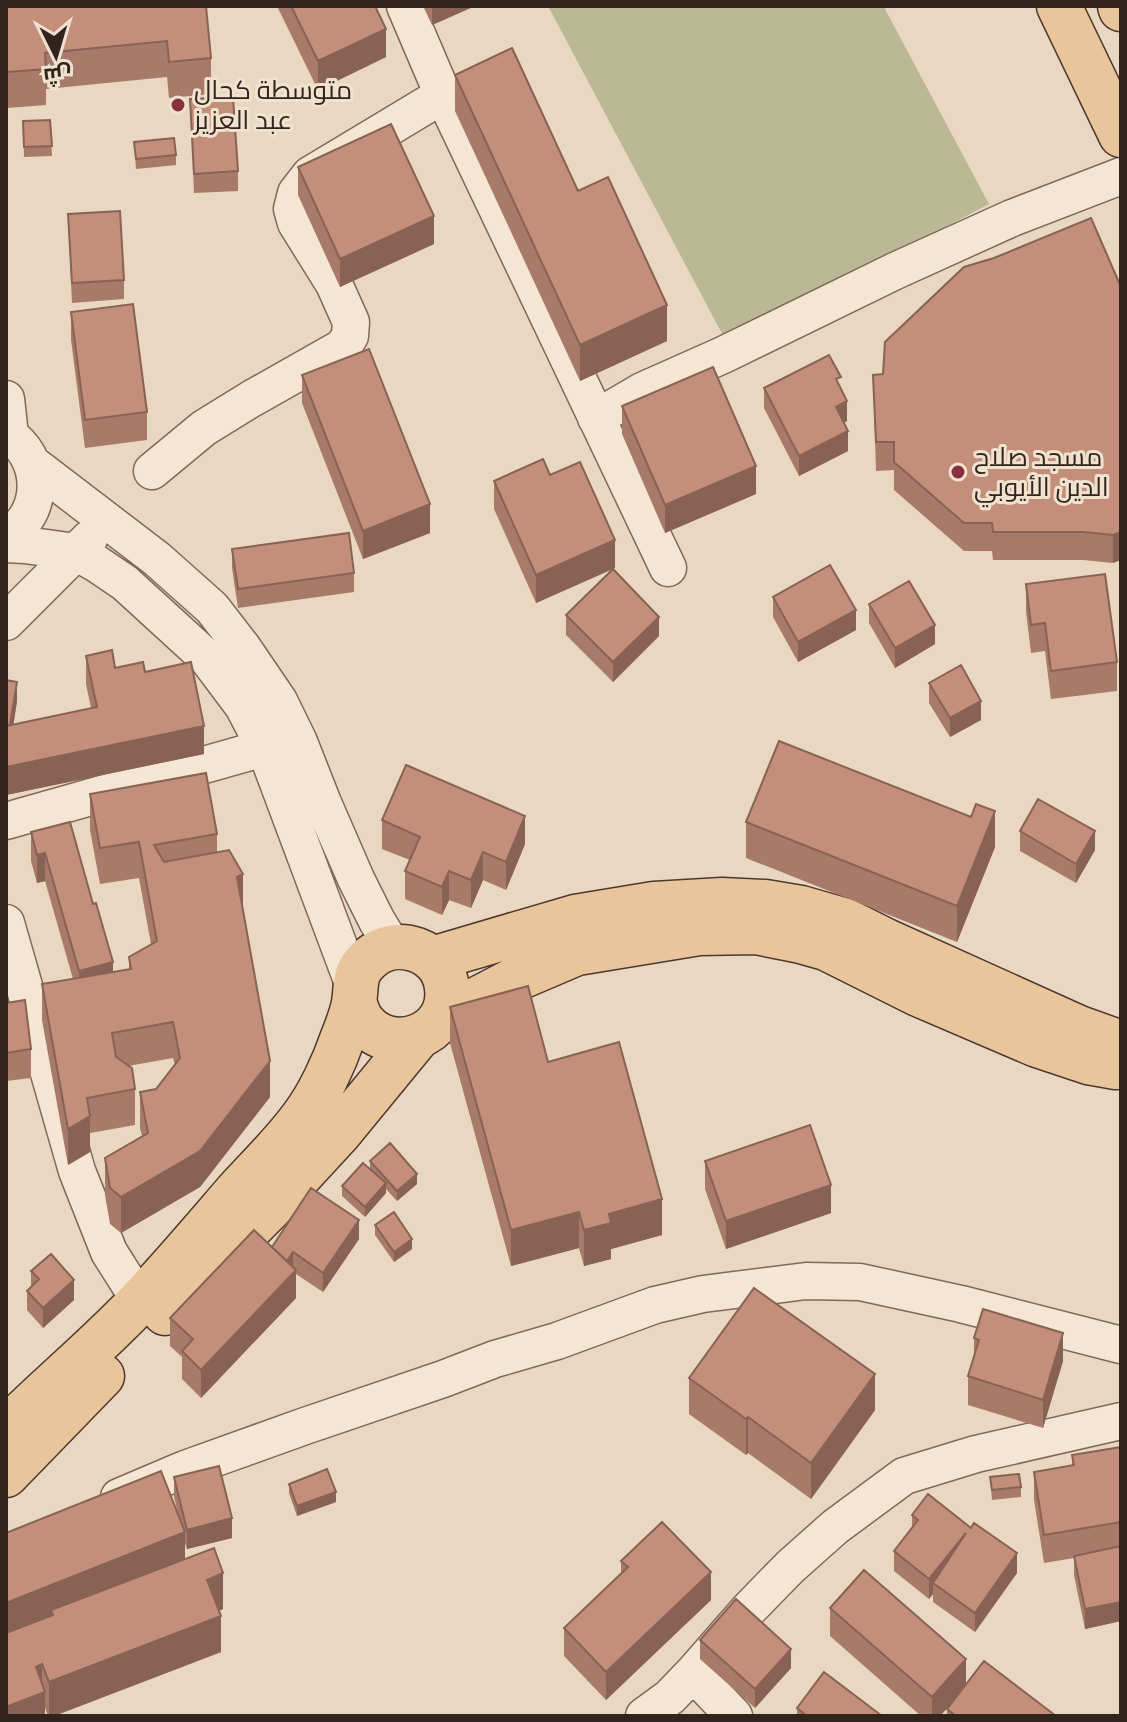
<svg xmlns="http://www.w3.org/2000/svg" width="1127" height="1722" font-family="'Zilla Slab',Cairo,serif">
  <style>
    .cemetery { fill: #bbb995 }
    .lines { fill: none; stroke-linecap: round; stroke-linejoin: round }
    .minor-casing { stroke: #80695a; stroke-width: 39 }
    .major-casing { stroke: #4e382e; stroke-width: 47 }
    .minor { stroke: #f5e5d3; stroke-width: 36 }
    .major { stroke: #e9c59b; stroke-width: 44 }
    .wall { fill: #a87a69 }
    .shaded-wall { fill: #886355 }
    .building { fill: #c38e7a; stroke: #886355; stroke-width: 2 }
    .poi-dot { fill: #89303e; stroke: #f1e2cf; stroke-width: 3 }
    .labels { text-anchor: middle; stroke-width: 6; stroke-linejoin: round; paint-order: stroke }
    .poi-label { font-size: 26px; fill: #31241d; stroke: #f1e2cf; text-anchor: start }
  </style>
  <rect width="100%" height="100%" fill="#e9d7c1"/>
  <!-- cemetery -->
  <path class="cemetery" d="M548 6H890L885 9 989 204 727 343Z"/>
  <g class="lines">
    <!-- minor casing -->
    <g class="minor-casing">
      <path id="minor" d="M405 6 443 95 668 568
        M6 399 10 435
        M596 418 642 391 723 355 895 271 1012 218 1121 176
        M6 433C45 457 46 514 6 537
        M34 465 157 559 212 608 243 648 279 701 299 742 323 803 356 879 377 921 393 947
        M152 471 204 428 251 399 343 347 350 336 351 322 334 284 296 223 292 209 296 193 310 175 443 95
        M6 544 25 545 76 552 97 564 125 583 207 658 243 706 265 748 354 986
        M6 622 89 539
        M6 821 289 741
        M6 923 77 1171 109 1252 140 1301
        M119 1497 185 1469 305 1426 443 1379 495 1359 557 1341 655 1305 703 1294 806 1281 860 1282 961 1304 1121 1345
        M693 1673 734 1716
        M644 1716 670 1697 693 1673 749 1609 790 1567 835 1527 904 1476 976 1454 1121 1421"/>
    </g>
    <!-- major casing -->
    <g class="major-casing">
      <path id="major" d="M1059 6 1121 135
        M1120 6 1121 9
        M432 959 575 917 654 904 722 900 765 902 801 908 846 921 886 941 1079 1028 1121 1043
        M441 1018 516 979 577 953 699 933 756 932 801 941 826 948 918 994 1037 1045 1088 1062 1116 1067
        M165 1313 268 1210 339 1133 417 1038
        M6 1429C50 1385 99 1345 142 1299 175 1264 206 1227 238 1190 259 1167 283 1144 302 1118 319 1096 334 1063 343 1037 347 1027 352 1014 354 1003 357 984 353 973 369 959 396 934 443 950 447 988 453 1037 388 1059 361 1019 358 1014 356 1007 354 1002
        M6 1475 102 1376"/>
    </g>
    <!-- minor -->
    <use href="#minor" class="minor"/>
    <!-- major -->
    <use href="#major" class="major"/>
  </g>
  <!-- wall -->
  <path class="wall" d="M6 6H206L211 58V94L169 98 167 77 46 89V105L7 108Z
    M277 6H375L386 57 318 90Z
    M423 6H475L432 25Z
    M455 75 578 191 667 341 580 381 455 111Z
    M190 99 238 171V191L194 193Z
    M50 120 52 156 24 157 23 121Z
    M134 142 176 155V165L136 169Z
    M298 167 434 244 340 287 298 195Z
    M68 214 124 280V299L72 303Z
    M1121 287 1113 563 1083 560H993L992 551H964L894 490V470L876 471 873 375 883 374Z
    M71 312 147 412V440L85 448 71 340Z
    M302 375 430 533 363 559 302 403Z
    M764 388H841L847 421 844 423 848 451 799 476 764 408Z
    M622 406 756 494 665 533 622 434Z
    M550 475 615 568 536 603 494 509V481Z
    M232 549 354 573V592L238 608 232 568Z
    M1026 584 1117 662V691L1051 699 1045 651 1031 653 1026 612Z
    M773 597 856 630 798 662 773 617Z
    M869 604 935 644 895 668 869 623Z
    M566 615 659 636 613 682 566 635Z
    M86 656 115 668 145 672 204 754 6 795V680L17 701 13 725 91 708 86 684Z
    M929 683 981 720 950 737 929 703Z
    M90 794 217 834V852L243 910 270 1097 200 1187 121 1233 110 1224 105 1195V1158L142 1136 140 1128V1092L156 1089 175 1065 173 1058 128 1066 135 1089V1125L90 1133V1152L68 1165 42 1020V984L73 979 45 881 37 883 31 861V832L70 822 113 972 129 969V957L151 944 139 878 100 884 90 830Z
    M382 820 525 844 506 890 483 880 471 908 449 900 442 915 405 899V871L410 860 382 849Z
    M746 822 995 847 957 942 746 858Z
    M1020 831 1095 850 1076 883 1020 851Z
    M6 1003 31 1049V1078L6 1081Z
    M450 1007 548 1062 662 1235 611 1249V1259L584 1266 579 1248 511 1266 450 1043Z
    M370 1161 417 1184 397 1201 386 1189V1193L365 1217 342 1196V1186L370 1169Z
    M705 1161 831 1213 726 1249 705 1189Z
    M375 1225 412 1249 394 1262 375 1235Z
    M359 1239 323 1292 296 1274V1298L201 1398 182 1379V1357L170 1346V1318L272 1247Z
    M31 1271 74 1300 43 1328 27 1310V1291L31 1286Z
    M974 1338 1063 1361 1043 1428 968 1405V1376L974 1357Z
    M689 1378 875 1410 811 1499 748 1453 746 1455 689 1414Z
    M1121 1447V1621L1085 1629 1074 1575V1558L1044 1563 1034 1500V1472L1072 1466V1455Z
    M174 1477 232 1538 187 1549 185 1543V1559L223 1609 219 1611 221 1652 54 1716H48L45 1708V1716L6 1533 178 1513 174 1497Z
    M990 1477 1021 1487V1497L992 1500Z
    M289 1484 336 1502 297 1516 289 1493Z
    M912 1515 1017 1573 975 1632 933 1602V1594L929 1599 894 1571V1551L912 1529Z
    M621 1561 711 1600 606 1700 564 1656V1628L621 1574Z
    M830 1608 966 1685 1056 1716H947V1709L954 1701 940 1716H921L830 1636Z
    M700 1640 791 1668 755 1708 700 1659Z
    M797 1708 882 1716H797Z"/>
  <!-- shaded-wall -->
  <path class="shaded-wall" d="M432 6H475L432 25Z
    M386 29V57L318 90V61Z
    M434 216V244L340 287V259Z
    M667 305V341L580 381V345Z
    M847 401V421L836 427V407Z
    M848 431V451L799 476V456Z
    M756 466V494L665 533V505Z
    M430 504V533L363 559V531Z
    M1121 532V560L1113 563V535Z
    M615 540V568L536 603V575Z
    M856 610V630L798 662V642Z
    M659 617V636L613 682V662Z
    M935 625V644L895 668V648Z
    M17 682V701L10 748V729Z
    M981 701V720L950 737V718Z
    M204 726V754L6 795V767Z
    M995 811V847L957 942V906Z
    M525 816V844L506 890V862Z
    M1095 831V850L1076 883V864Z
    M483 852V880L471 908V880Z
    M45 853V881L37 883V855Z
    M449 871V900L442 915V887Z
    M243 874V910L237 877Z
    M113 962V990L79 1000V971Z
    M270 1061V1097L200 1187 121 1233V1197Z
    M90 1116V1152L68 1165V1129Z
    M417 1174V1184L397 1201V1191Z
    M386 1183V1193L365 1217V1207Z
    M831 1185V1213L726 1249V1221Z
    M662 1199V1235L611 1249V1259L584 1266V1230L609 1214Z
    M579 1212V1248L511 1266V1230Z
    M359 1220V1239L323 1292V1273Z
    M412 1239V1249L394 1262V1252Z
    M293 1252V1272L296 1270V1298L201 1398V1370Z
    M74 1280V1300L43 1328V1308Z
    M1063 1333V1361L1043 1428V1400Z
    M875 1374V1410L811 1499V1463Z
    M748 1417V1453L746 1455V1419Z
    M336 1492V1502L297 1516V1506Z
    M232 1518V1538L187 1549V1530Z
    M185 1532V1568L53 1615 51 1610V1621L6 1639V1603Z
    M966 1533 933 1583V1594L929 1599V1579Z
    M1017 1553V1573L975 1632V1613Z
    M711 1572V1600L606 1700V1672Z
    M223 1573V1609L207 1616V1580Z
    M1121 1602V1621L1085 1629V1609Z
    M221 1616V1652L54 1716H49V1682Z
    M791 1649V1668L755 1708V1689Z
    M966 1659V1687L940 1716H932V1697Z
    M42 1664V1693L45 1692V1716H6V1707L36 1667Z"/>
  <!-- building -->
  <path class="building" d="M6 6H206L211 58 169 62 167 41 45 53 46 69 7 72Z
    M291 6H375L386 29 318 61Z
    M512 48 578 191 608 177 667 305 580 345 455 75Z
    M233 97 238 171 194 174 190 99Z
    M50 120 52 146 24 147 23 121Z
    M391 124 434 216 340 259 298 167Z
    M174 138 176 155 136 159 134 142Z
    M120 211 124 280 72 283 68 214Z
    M1091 218 1121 287V532L1113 535 1083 532H993L992 523H964L894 462V442H876L873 375 883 374 885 342 964 267 994 258Z
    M133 304 147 412 85 420 71 312Z
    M369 349 430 504 363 531 302 375Z
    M829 355 841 377 836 379 847 401 836 407 848 431 799 456 764 388Z
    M713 367 756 466 665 505 622 406Z
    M543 459 550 475 580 462 615 540 536 575 494 481Z
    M349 533 354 573 238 589 232 549Z
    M830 565 856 610 798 642 773 597Z
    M613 569 659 617 613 662 566 615Z
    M1105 574 1117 662 1051 671 1045 623 1031 625 1026 584Z
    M909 581 935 625 895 648 869 604Z
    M112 650 115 668 143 662 145 672 191 662 204 726 6 767V726L97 707 86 656Z
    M961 665 981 701 950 718 929 683Z
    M6 680 17 682 10 725 6 726Z
    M779 741 971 817 976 804 995 811 957 906 746 822Z
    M406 765 525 816 506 862 483 852 471 880 449 871 442 887 405 871 420 837 382 820Z
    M206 773 217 834 154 845 164 862 229 850 243 874 237 877 270 1061 200 1151 121 1197 110 1188 105 1158 148 1133 140 1092 156 1089 180 1058 173 1022 112 1033 116 1057 132 1068 135 1089 87 1098 90 1116 68 1129 42 984 131 969 129 957 157 941 139 842 100 848 90 794Z
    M1038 799 1095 831 1076 864 1020 831Z
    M70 822 93 904 96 903 113 962 79 971 45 853 37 855 31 832Z
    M528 986 548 1062 619 1042 662 1199 609 1214 611 1223 584 1230 579 1212 511 1230 450 1007Z
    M25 1000 31 1049 6 1053V1003Z
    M810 1125 831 1185 726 1221 705 1161Z
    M390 1143 417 1174 397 1191 370 1161Z
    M363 1163 386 1183 365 1207 342 1186Z
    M311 1188 359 1220 323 1273 293 1252 287 1261 272 1247Z
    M394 1212 412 1239 394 1252 375 1225Z
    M254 1230 296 1270 201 1370 182 1351 193 1339 170 1318Z
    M51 1254 74 1280 43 1308 27 1291 39 1279 31 1271Z
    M754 1288 875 1374 811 1463 748 1417 746 1419 689 1378Z
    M983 1309 1063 1333 1043 1400 968 1376 979 1340 974 1338Z
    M1121 1447V1522L1044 1535 1034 1472 1074 1465 1072 1455Z
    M219 1466 232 1518 187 1530 174 1477Z
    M327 1469 336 1492 297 1506 289 1484Z
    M161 1471 185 1532 6 1603V1533Z
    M1019 1474 1021 1487 992 1490 990 1477Z
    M928 1494 971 1528 974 1523 1017 1553 975 1613 933 1583 966 1533 929 1579 894 1551 918 1520 912 1515Z
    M662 1522 711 1572 606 1672 564 1628 628 1567 621 1561Z
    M1121 1546V1602L1085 1609 1074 1556Z
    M214 1548 223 1573 207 1580 221 1616 49 1682 42 1664 36 1667 45 1692 6 1707V1633L53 1615 51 1610Z
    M864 1570 966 1659 932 1697 830 1608Z
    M736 1599 791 1649 755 1689 700 1640Z
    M984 1661 1056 1716H956L947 1709Z
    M824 1672 882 1716H807L797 1708Z"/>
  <!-- markers -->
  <g class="poi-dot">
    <circle cx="178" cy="105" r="8"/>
    <circle cx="958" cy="472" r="8"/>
  </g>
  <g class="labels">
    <!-- poi labels -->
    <g class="poi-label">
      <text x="194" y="99">متوسطة كحال<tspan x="194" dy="30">عبد العزيز</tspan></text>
      <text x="974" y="466">مسجد صلاح<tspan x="974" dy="30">الدين الأيوبي</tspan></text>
    </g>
  </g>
  <!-- border -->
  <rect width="1127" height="1722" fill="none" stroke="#31241d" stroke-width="16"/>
  <!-- north arrow -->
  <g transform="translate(56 56) rotate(175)" stroke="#f1e2cf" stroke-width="6" paint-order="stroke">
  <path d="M0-6L14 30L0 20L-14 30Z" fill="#31241d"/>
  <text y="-12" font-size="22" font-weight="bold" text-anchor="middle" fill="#31241d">ش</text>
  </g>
</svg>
